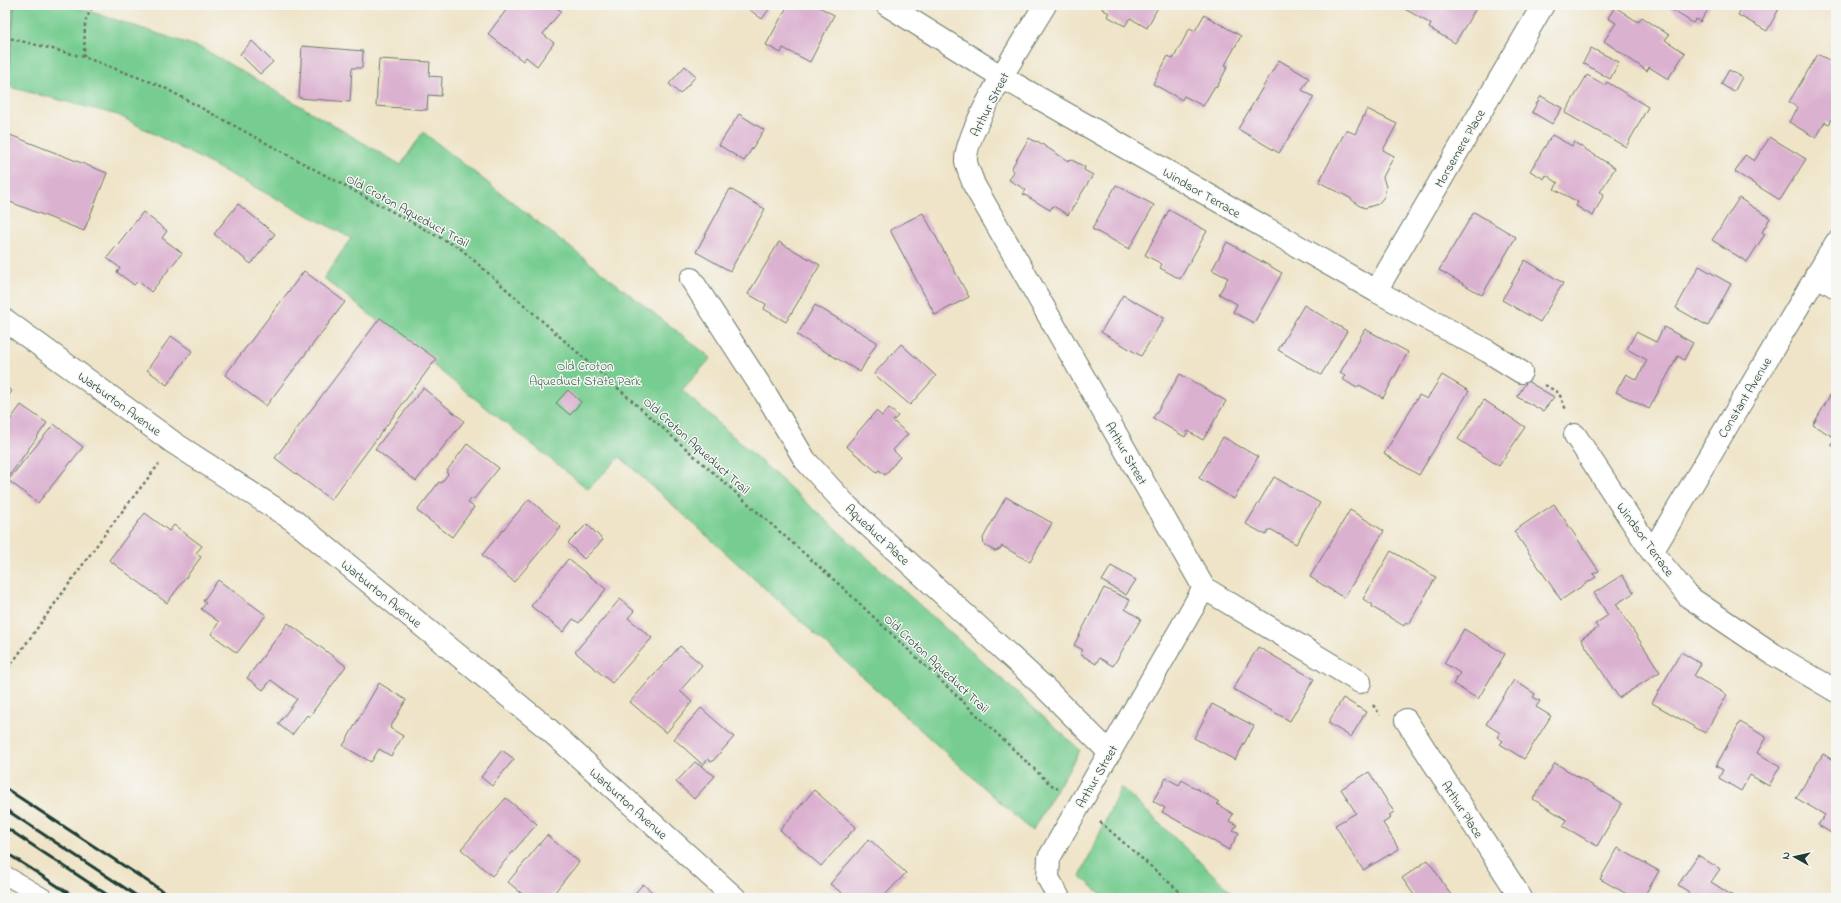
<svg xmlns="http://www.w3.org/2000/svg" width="1841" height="903" font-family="'Indie Flower',sans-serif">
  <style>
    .green { fill: #77cd91; stroke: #4b8562 }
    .forest { fill: #61b07b; stroke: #407658 }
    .building { fill: #dbb1d0 }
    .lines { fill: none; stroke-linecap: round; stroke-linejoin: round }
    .service-casing { stroke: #687768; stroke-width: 20 }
    .minor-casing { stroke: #687768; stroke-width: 24 }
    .tertiary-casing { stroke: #687768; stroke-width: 24 }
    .path { stroke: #687768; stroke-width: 2.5; stroke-dasharray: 3 3; stroke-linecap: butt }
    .service { stroke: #fff; stroke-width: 18 }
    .minor { stroke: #fff; stroke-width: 22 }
    .tertiary { stroke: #fff; stroke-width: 22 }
    .rail { stroke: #1f3d34; stroke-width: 3 }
    .labels { text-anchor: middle; stroke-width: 3; stroke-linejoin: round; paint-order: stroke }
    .street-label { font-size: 13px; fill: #1f3d34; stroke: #f6f6f2 }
    .park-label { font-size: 13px; fill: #35614b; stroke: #f6f6f2 }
  </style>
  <rect width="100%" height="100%" fill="#f6f6f2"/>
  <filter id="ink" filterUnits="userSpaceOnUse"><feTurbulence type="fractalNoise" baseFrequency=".025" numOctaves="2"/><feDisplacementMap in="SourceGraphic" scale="8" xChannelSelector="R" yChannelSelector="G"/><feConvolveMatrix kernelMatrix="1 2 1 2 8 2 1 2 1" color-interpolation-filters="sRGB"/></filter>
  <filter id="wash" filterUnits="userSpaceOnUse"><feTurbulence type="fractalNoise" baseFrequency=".012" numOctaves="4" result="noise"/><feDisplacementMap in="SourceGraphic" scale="16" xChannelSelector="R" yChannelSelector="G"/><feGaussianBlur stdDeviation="0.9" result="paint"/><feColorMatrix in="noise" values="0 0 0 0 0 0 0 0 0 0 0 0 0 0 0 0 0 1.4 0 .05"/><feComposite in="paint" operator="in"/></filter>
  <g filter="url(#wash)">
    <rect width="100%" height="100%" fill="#efe4c8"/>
    <!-- green -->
    <path class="green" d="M5 5H70L202 48 401 165 423 132 711 358 682 390 1080 750 1032 831 620 457 588 489 324 278 351 238 118 115 5 86Z
      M1121 787 1238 898H1106L1080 876Z"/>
    <!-- forest -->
    <path class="forest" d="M5 5H15L8 75 5 78Z"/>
    <g id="blocks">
      <!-- building -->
      <path class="building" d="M510 5H553L561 11 543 34 554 43 537 66 526 57 523 61 488 34Z
        M743 5H772L762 19Z
        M788 5H815L834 15 810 62 783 48 781 53 766 45Z
        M1104 5H1159L1147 28 1130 18 1125 26 1107 16 1109 13 1102 9Z
        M1398 5H1478L1455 43 1429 28 1431 24Z
        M1664 5H1711L1700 22 1696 19 1693 23Z
        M1743 5H1781L1767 31 1738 15Z
        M1615 7 1638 22 1642 17 1669 35 1665 40 1685 53 1668 79 1649 67 1647 71 1604 41 1616 23 1608 18Z
        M1204 15 1241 36 1225 65 1228 66 1217 87 1215 86 1203 106 1184 96 1182 100 1153 84 1168 56 1173 59 1190 28 1195 31Z
        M252 41 273 62 260 74 240 54Z
        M302 46 363 51 362 68H352L350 102 299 98Z
        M1591 48 1619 62 1610 79 1583 63Z
        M1818 54 1836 64V113L1829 124 1825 122 1816 138 1789 122 1798 108 1789 102Z
        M379 59 430 62 429 76 442 77 441 96 428 95 427 110 376 106Z
        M1279 60 1309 78 1302 90 1314 97 1279 153 1238 129Z
        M685 66 696 76 680 94 669 84Z
        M1729 70 1742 77 1734 92 1721 84Z
        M1587 75 1605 85 1607 82 1648 107 1626 147 1565 113Z
        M1541 96 1562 108 1552 124 1532 112Z
        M1367 109 1397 124 1383 150 1394 156 1383 177 1386 187 1384 197 1378 204 1365 208 1358 205 1350 198 1319 182 1346 130 1355 134Z
        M739 114 764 130 744 161 719 145Z
        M5 133 107 173 84 231 5 200Z
        M1552 135 1572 146 1574 142 1615 168 1600 192 1604 194 1593 216 1576 206 1578 202 1554 189 1558 183 1546 175 1544 179 1530 171Z
        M1770 137 1806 159 1780 200 1735 172 1745 155 1754 161Z
        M1029 138 1036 142 1037 141 1068 161 1070 159 1085 167 1084 170 1093 175 1068 215 1053 206 1050 210 1023 194 1026 190 1009 180 1014 171 1011 169Z
        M1116 185 1154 205 1129 249 1092 229Z
        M730 189 765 209 730 271 696 252Z
        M1739 198 1770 218 1762 232 1765 234 1747 262 1712 240Z
        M238 204 275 234 251 264 214 234Z
        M1169 210 1207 231 1180 279 1160 268 1162 264 1145 255Z
        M143 212 167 231 162 238 182 253 151 292 138 281 134 285 117 272 120 268 107 258Z
        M1474 212 1516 237 1482 295 1439 270Z
        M923 213 969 297 935 315 890 230Z
        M779 242 820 265 786 322 764 309 766 304 748 294Z
        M1227 242 1282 273 1254 323 1233 312 1237 304 1219 294 1228 278 1212 270Z
        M1525 260 1563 283 1540 322 1502 300Z
        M1699 266 1731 284 1708 326 1676 308Z
        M304 271 345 302 266 406 225 375Z
        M1123 295 1164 318 1141 356 1101 332Z
        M815 305 877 342 860 372 797 335Z
        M1304 305 1347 331 1321 375 1278 350Z
        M380 318 436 359 331 500 275 458Z
        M1664 327 1693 343 1684 360 1678 356 1649 409 1616 392 1626 374 1637 380 1647 360 1627 349 1636 332 1656 342Z
        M1365 329 1408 352 1383 398 1359 385 1357 388 1342 379 1345 376 1340 373Z
        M171 336 192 351 167 385 147 370Z
        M901 344 936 376 910 405 874 374Z
        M1180 374 1226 401 1203 440 1188 431 1185 437 1153 418Z
        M1442 375 1469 391 1419 475 1384 454 1419 395 1427 399Z
        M1527 381 1554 397 1543 411 1517 397Z
        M5 387 12 391 5 401Z
        M423 388 464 421 416 481 375 449Z
        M568 390 581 402 570 415 556 403Z
        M1832 392 1836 394V448L1831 445 1835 438 1813 425Z
        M1484 400 1525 427 1499 466 1458 439Z
        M21 405 47 423 5 482V427Z
        M889 408 898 416 893 421 908 434 893 450 900 457 885 475 879 470 877 472 846 446 876 411 882 416Z
        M54 424 83 447 38 503 8 480Z
        M1223 437 1258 457 1234 499 1199 478Z
        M467 444 499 468 474 499 472 498 468 503 474 507 452 537 417 511 439 482 441 483 448 474 446 472Z
        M1274 477 1320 503 1296 544 1270 529 1266 535 1246 524Z
        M1006 497 1052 523 1030 562 1002 546 1000 549 995 551 984 545 983 538Z
        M529 499 561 527 514 582 482 555Z
        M1554 504 1599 571 1593 574 1596 577 1561 600 1514 531Z
        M1350 510 1384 531 1344 598 1310 577Z
        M145 513 169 531 174 525 202 546 196 553 201 557 167 603 109 560Z
        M587 524 603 540 584 559 568 543Z
        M1391 551 1436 577 1409 624 1406 622 1404 626 1372 607 1373 605 1363 599Z
        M568 559 606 589 579 623 573 619 563 632 531 606Z
        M1111 566 1136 580 1126 595 1102 581Z
        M1622 575 1634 593 1616 604 1660 672 1619 698 1581 639 1598 628 1595 624 1608 615 1594 593Z
        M218 580 266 615 237 653 211 634 219 622 201 609 206 603 203 601Z
        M1104 588 1130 600 1125 609 1141 619 1113 666 1099 658 1096 664 1080 654 1083 650 1074 645Z
        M620 599 634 611 628 618 652 638 612 683 575 652Z
        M288 623 346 666 309 717 307 715 292 735 278 724 297 699 271 680 263 690 247 678Z
        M1464 629 1505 654 1478 699 1453 684 1460 673 1444 663Z
        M680 646 702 665 680 691 692 702 666 733 630 702Z
        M1258 647 1314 679 1290 721 1233 689Z
        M1681 652 1701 664 1694 676 1727 695 1705 733 1652 703Z
        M1514 680 1535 694 1533 697 1540 701 1536 707 1551 716 1524 759 1500 744 1503 741 1497 737 1500 733 1486 724Z
        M379 683 406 700 390 728 403 736 391 756 379 749 371 762 343 746Z
        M1343 698 1366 712 1351 737 1328 723Z
        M1212 704 1254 726 1235 760 1194 738Z
        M701 708 734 737 712 762 708 759 703 765 674 739Z
        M1740 722 1766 737 1757 753 1780 766 1769 786 1750 775 1741 791 1719 778 1723 770 1716 766Z
        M502 750 514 759 492 786 481 777Z
        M1823 754 1836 762V829L1833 834 1818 825 1825 815 1796 798Z
        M695 762 715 776 694 799 676 782Z
        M1555 763 1622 803 1597 846 1563 826 1567 820 1533 799Z
        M1369 772 1394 812 1389 815 1391 818 1383 823 1399 849 1363 870 1335 825 1356 813 1341 789Z
        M1166 778 1179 785 1182 780 1219 802 1217 804 1233 814 1229 821 1237 825 1233 830 1239 833 1229 850 1162 812 1165 808 1153 801Z
        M814 790 856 827 821 866 780 830Z
        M506 798 537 824 492 876 461 849Z
        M547 835 579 862 550 898H527L508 882Z
        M869 839 906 873 882 898H839L842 893 830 884Z
        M1618 848 1659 871 1643 898H1634L1600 879Z
        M1698 855 1720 869 1711 882 1736 898H1686L1689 892 1678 885Z
        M1428 860 1451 895 1447 898H1410L1414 895 1402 878Z
        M643 884 659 898H631Z"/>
    </g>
  </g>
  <g filter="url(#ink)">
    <use href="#blocks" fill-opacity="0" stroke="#687768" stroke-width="1"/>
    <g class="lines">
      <!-- service casing -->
      <g class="service-casing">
        <path id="service" d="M5 875 44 898"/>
      </g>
      <!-- minor casing -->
      <g class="minor-casing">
        <path id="minor" d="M887 5 1002 77 1376 291 1489 352 1521 372
          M1045 5C1027 35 964 131 966 161 967 169 972 178 974 185L1204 588 1049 858 1048 878 1059 898
          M1816 275 1836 287
          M691 279 767 396 805 460 846 505 1044 687 1110 753
          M1376 291 1543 5
          M1575 435 1652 552 1689 597 1773 654 1836 691
          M1652 552 1836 243
          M1204 588 1360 682
          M1406 720 1521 898"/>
      </g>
      <!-- tertiary casing -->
      <g class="tertiary-casing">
        <path id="tertiary" d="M5 320 174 443 293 520 547 728 735 898"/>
      </g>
      <!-- path -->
      <path class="path" d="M5 37 84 57 161 86 461 249 842 587 1050 784 1058 789
        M84 57 85 22 93 5
        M1545 385 1559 393 1566 410
        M5 673 107 531 159 464
        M1373 705 1380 715
        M1100 822 1187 898"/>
      <!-- service -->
      <use href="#service" class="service"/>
      <!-- minor -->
      <use href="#minor" class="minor"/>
      <!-- tertiary -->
      <use href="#tertiary" class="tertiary"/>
      <!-- rail -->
      <path class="rail" d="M5 788 173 898
        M5 809 140 898
        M5 827 112 898
        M5 852 76 898"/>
    </g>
  </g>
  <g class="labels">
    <!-- street labels -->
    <g class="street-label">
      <text transform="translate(989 104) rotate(-63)" y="5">Arthur Street</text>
      <text transform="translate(1459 148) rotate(-60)" y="5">Morsemere Place</text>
      <text transform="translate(1202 192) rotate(30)" y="5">Windsor Terrace</text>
      <text transform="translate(408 210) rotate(29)" y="5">Old Croton Aqueduct Trail</text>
      <text transform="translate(1744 397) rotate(-59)" y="5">Constant Avenue</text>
      <text transform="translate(120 403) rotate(36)" y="5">Warburton Avenue</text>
      <text transform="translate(697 445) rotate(42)" y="5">Old Croton Aqueduct Trail</text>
      <text transform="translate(1127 453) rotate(60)" y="5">Arthur Street</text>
      <text transform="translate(878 534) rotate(43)" y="5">Aqueduct Place</text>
      <text transform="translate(1646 539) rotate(54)" y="5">Windsor Terrace</text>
      <text transform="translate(382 593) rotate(39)" y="5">Warburton Avenue</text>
      <text transform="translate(937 663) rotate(43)" y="5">Old Croton Aqueduct Trail</text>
      <text transform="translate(1096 776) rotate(-60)" y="5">Arthur Street</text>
      <text transform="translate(629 803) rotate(42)" y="5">Warburton Avenue</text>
      <text transform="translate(1463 809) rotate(57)" y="5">Arthur Place</text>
    </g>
    <!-- park labels -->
    <g class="park-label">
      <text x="585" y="370">Old Croton<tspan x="585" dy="15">Aqueduct State Park</tspan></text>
    </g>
  </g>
  <!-- margin -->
  <rect width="1841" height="903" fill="none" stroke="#f6f6f2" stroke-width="20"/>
  <!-- north arrow -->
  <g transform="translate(1795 857) rotate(278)" stroke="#f6f6f2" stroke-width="3" paint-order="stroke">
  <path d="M0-3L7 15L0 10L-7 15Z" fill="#1f3d34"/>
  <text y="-6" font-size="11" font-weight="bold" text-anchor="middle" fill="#1f3d34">N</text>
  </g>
</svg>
